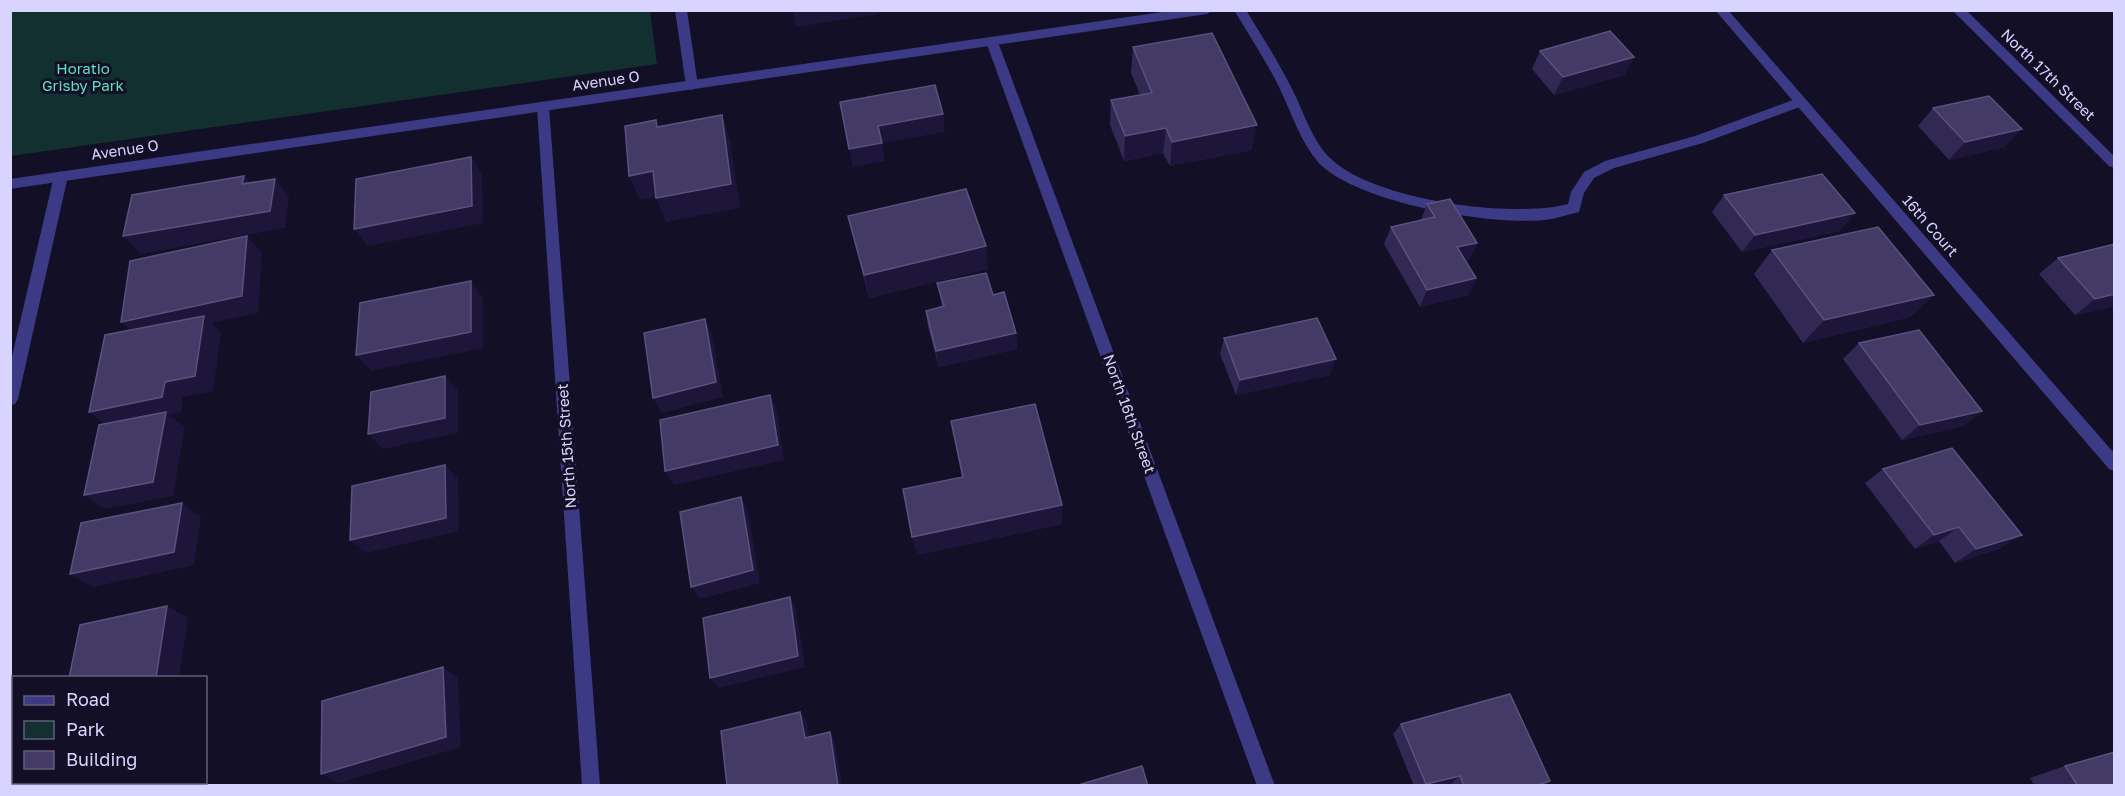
<svg xmlns="http://www.w3.org/2000/svg" width="2125" height="796" font-family="'Golos Text',sans-serif">
  <style>
    .green { fill: #12302f }
    .lines { fill: none; stroke-linecap: round; stroke-linejoin: round }
    .service { fill: #3d3a85; fill-rule: evenodd }
    .minor { fill: #3d3a85; fill-rule: evenodd }
    .tertiary { fill: #3d3a85; fill-rule: evenodd }
    .wall { fill: #312854 }
    .shaded-wall { fill: #1d163a }
    .building { fill: #433a66; stroke: #5a527e; stroke-width: 1.5 }
    .labels { text-anchor: middle; stroke-width: 6; stroke-linejoin: round; paint-order: stroke }
    .park-label { font-size: 15px; fill: #5fe0c0; stroke: #130f26 }
    .street-label { font-size: 15px; fill: #d9d4ff; stroke: #130f26 }
  </style>
  <rect width="100%" height="100%" fill="#130f26"/>
  <!-- green -->
  <path class="green" d="M10 11H650L657 64 11 156Z"/>
  <g class="lines">
    <!-- service -->
    <path class="service" d="M1234 10H1246C1261 35 1277 59 1290 85 1303 109 1310 137 1329 157 1371 200 1512 219 1568 204L1571 192 1584 172 1605 161 1695 136 1801 97 1807 102 1805 105 1703 143 1614 168 1594 178 1584 193 1579 212C1570 214 1561 217 1552 219 1499 228 1355 203 1318 162 1300 141 1292 114 1280 89 1267 62 1250 37 1234 10Z"/>
    <!-- minor -->
    <path class="minor" d="M675 10H687L698 86 692 90 686 86Z
      M1715 10H1728L2114 453V471L2109 469Z
      M992 38 998 42 1275 786H1257L986 42Z
      M543 102 549 107 600 786H582L537 107Z
      M61 171 68 176 18 399 15 404 10 405V365L54 176Z"/>
    <!-- tertiary -->
    <path class="tertiary" d="M1176 10H1213L1207 14 10 189V179Z
      M1952 10H1966L2114 156V168L2109 166Z"/>
  </g>
  <!-- wall -->
  <path class="wall" d="M1133 47 1252 150 1170 166 1163 153 1124 161 1110 125 1111 100 1140 95 1131 73Z
    M1540 51 1634 57 1624 75 1554 95 1532 69Z
    M1933 108 2005 147 1949 160 1918 126Z
    M1724 195 1840 231 1742 252 1712 212Z
    M1427 204 1477 243 1469 260 1465 261 1476 278 1468 295 1420 307 1384 244 1391 227 1421 220Z
    M848 216 988 269 869 298Z
    M1772 250 1934 295 1910 317 1803 343 1754 274Z
    M2058 258 2115 306 2075 315 2039 274Z
    M937 283 993 295 1016 333 1017 349 939 367 928 327 926 311 942 307Z
    M1224 338 1330 375 1236 395 1220 354Z
    M1859 343 1982 411 1963 426 1902 440 1843 359Z
    M951 421 1062 524 917 555 962 477Z
    M1883 469 2001 548 1955 563 1939 541 1915 549 1865 483Z
    M1401 724 1550 781 1544 786H1414L1393 734Z
    M2065 766 2115 786H2035L2030 778Z"/>
  <!-- shaded-wall -->
  <path class="shaded-wall" d="M793 10H878L879 14 796 27Z
    M1634 57 1624 75 1554 95 1563 77Z
    M943 114 945 132 882 143 885 161 853 167 849 149 878 126Z
    M722 115 730 140 740 208 666 222 656 198Z
    M1257 125 1252 150 1170 166 1172 142Z
    M1166 128 1163 153 1124 161 1125 136Z
    M2022 129 2005 147 1949 160 1965 142Z
    M471 157 482 174 483 223 368 246 354 229Z
    M653 171 664 196 640 200 629 176Z
    M244 176 259 193 242 184Z
    M275 179 289 196 285 228 141 254 123 236Z
    M1855 213 1840 231 1742 252 1755 235Z
    M247 236 262 253 258 313 211 323 221 333 213 391 183 397 181 412 169 415 185 427 173 496 105 509 84 495 109 427 89 412 140 338 121 322Z
    M1477 243 1469 260 1449 264 1457 247Z
    M986 246 988 269 869 298 864 275Z
    M1476 278 1468 295 1420 307 1427 290Z
    M471 281 483 298V348L371 371 356 355Z
    M2115 294V306L2075 315 2095 299Z
    M1934 295 1910 317 1803 343 1824 320Z
    M705 319 712 335 723 397 662 413 653 398Z
    M1016 333 1017 349 939 367 936 351Z
    M1336 359 1330 375 1236 395 1240 380Z
    M445 376 458 391V433L383 449 368 434Z
    M770 395 777 410 784 460 674 485 665 471Z
    M1982 411 1963 426 1902 440 1920 425Z
    M445 465 458 479 459 531 366 553 350 540Z
    M741 497 748 511 760 583 700 599 691 587Z
    M182 503 201 517 194 565 93 587 70 574Z
    M1062 505V524L917 555 912 537Z
    M1959 527 1939 541 1915 549 1934 535Z
    M2022 535 2001 548 1955 563 1976 549Z
    M790 597 796 609 805 667 718 688 710 678Z
    M167 606 188 618 179 678H156Z
    M443 667 458 678 461 747 339 783 321 774Z
    M800 712 807 722 811 748 805 738Z
    M830 732 835 742 842 786H838Z
    M1460 776 1450 785 1425 786 1426 784Z
    M1550 781 1544 786H1534Z
    M132 783H157L156 786H132Z"/>
  <!-- building -->
  <path class="building" d="M1610 31 1634 57 1563 77 1540 51Z
    M1212 33 1257 125 1172 142 1166 128 1125 136 1111 100 1152 93 1133 47Z
    M935 85 943 114 878 126 882 143 849 149 840 102Z
    M1989 96 2022 129 1965 142 1933 108Z
    M722 115 731 184 656 198 653 171 629 176 625 126 656 120 657 127Z
    M471 157 472 206 354 229 356 179Z
    M1822 174 1855 213 1755 235 1724 195Z
    M244 176 242 184 275 179 270 211 123 236 132 195Z
    M966 189 986 246 864 275 848 216Z
    M1450 199 1477 243 1457 247 1476 278 1427 290 1391 227 1435 217 1427 204Z
    M1878 227 1934 295 1824 320 1772 250Z
    M247 236 242 296 121 322 130 261Z
    M2115 244V294L2095 299 2058 258Z
    M986 273 993 295 1004 292 1016 333 936 351 926 311 944 306 937 283Z
    M471 281V332L356 355 360 303Z
    M204 316 195 376 165 382 162 397 89 412 105 335Z
    M1317 318 1336 359 1240 380 1224 338Z
    M705 319 716 382 653 398 644 333Z
    M1919 330 1982 411 1920 425 1859 343Z
    M445 376V418L368 434 371 392Z
    M770 395 778 445 665 471 660 420Z
    M1035 404 1062 505 912 537 903 489 963 477 951 421Z
    M166 412 153 482 84 495 99 425Z
    M1952 448 2022 535 1976 549 1959 527 1934 535 1883 469Z
    M445 465 446 518 350 540 352 486Z
    M741 497 753 570 691 587 680 512Z
    M182 503 174 552 70 574 81 523Z
    M790 597 798 656 710 678 703 618Z
    M167 606 156 678H69L80 625Z
    M443 667 446 737 321 774 322 701Z
    M1510 694 1550 781 1534 786H1464L1460 776 1426 784 1401 724Z
    M800 712 805 738 830 732 838 786H727L721 731Z
    M2115 752V786H2078L2065 766Z
    M1142 766 1148 786H1075Z
    M26 783H132V786H26Z"/>
  <g class="labels">
    <!-- park labels -->
    <g class="park-label">
      <text x="83" y="74">Horatio<tspan x="83" dy="17">Grisby Park</tspan></text>
    </g>
    <!-- street labels -->
    <g class="street-label">
      <text transform="translate(2048 75) rotate(44)" y="5">North 17th Street</text>
      <text transform="translate(606 81) rotate(-8)" y="5">Avenue O</text>
      <text transform="translate(125 150) rotate(-8)" y="5">Avenue O</text>
      <text transform="translate(1930 226) rotate(49)" y="5">16th Court</text>
      <text transform="translate(1129 414) rotate(70)" y="5">North 16th Street</text>
      <text transform="translate(567 446) rotate(-94)" y="5">North 15th Street</text>
    </g>
  </g>
  <!-- border -->
  <rect width="2125" height="796" fill="none" stroke="#d9d4ff" stroke-width="24"/>
  <!-- legend -->
  <rect x="12" y="676" width="195" height="108" fill="#130f26" stroke="#625e7d" stroke-width="1.5"/>
  <rect x="24" y="696" width="30" height="9" fill="#3d3a85" stroke="#625e7d" stroke-width="1.5"/>
  <text x="66" y="706" font-size="18" fill="#d9d4ff">Road</text>
  <rect x="24" y="721" width="30" height="18" fill="#12302f" stroke="#625e7d" stroke-width="1.5"/>
  <text x="66" y="736" font-size="18" fill="#d9d4ff">Park</text>
  <rect x="24" y="751" width="30" height="18" fill="#433a66" stroke="#625e7d" stroke-width="1.5"/>
  <text x="66" y="766" font-size="18" fill="#d9d4ff">Building</text>
</svg>
